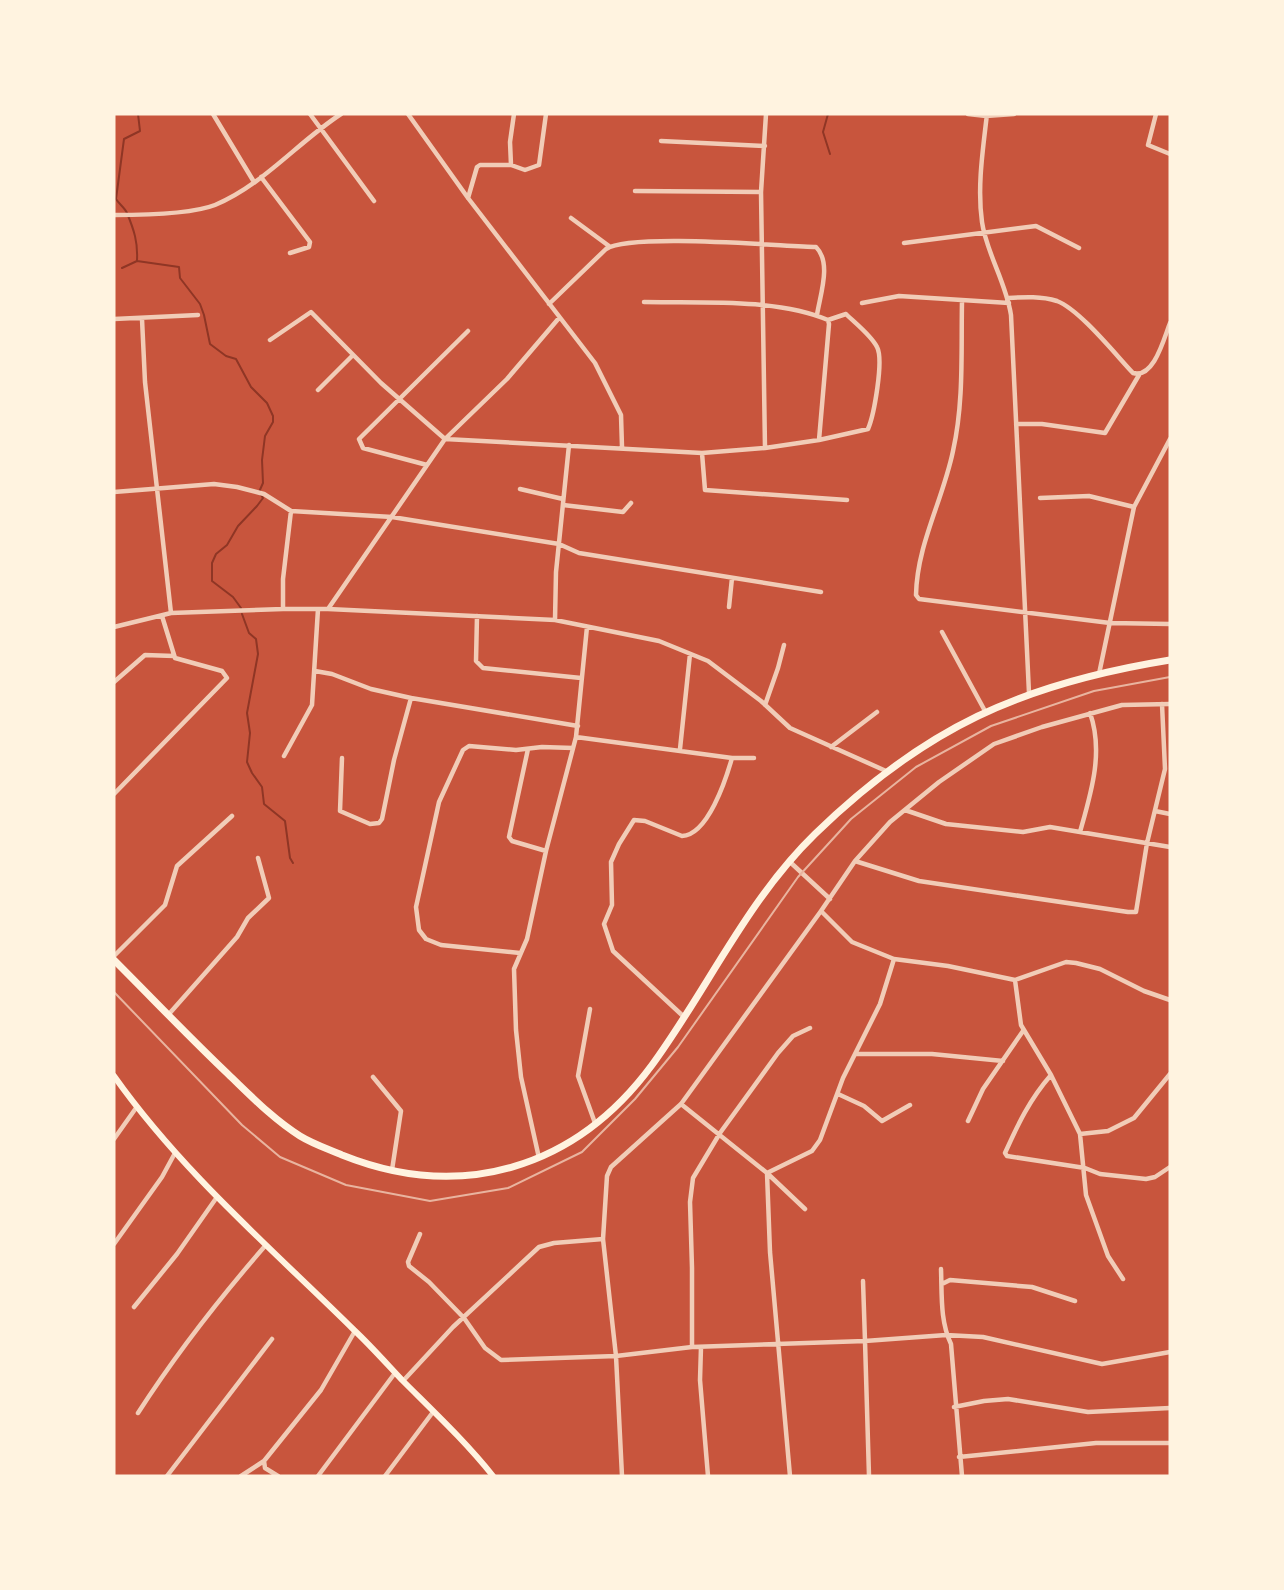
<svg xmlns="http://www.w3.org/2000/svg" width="1284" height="1590" font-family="Montserrat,sans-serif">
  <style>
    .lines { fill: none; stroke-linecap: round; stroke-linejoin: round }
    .stream { stroke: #8f3625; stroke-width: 2 }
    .minor { stroke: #f1ccb7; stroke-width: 4.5 }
    .secondary { stroke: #fff3e0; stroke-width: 6 }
    .primary { stroke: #fff3e0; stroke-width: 7 }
    .rail { stroke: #e9b49f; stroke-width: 2 }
  </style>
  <rect width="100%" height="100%" fill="#c8553d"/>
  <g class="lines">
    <!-- stream -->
    <path class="stream" d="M828 114 823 132 830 154
      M137 260C138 242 134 230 127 213 125 208 119 204 116 199L124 139 140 131 138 114
      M122 268 137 261 179 267 180 278 200 304 204 315 210 344 226 356 236 359 251 387 267 403 273 416V422L265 436 262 460 263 483 259 492 263 498 257 506 238 526 227 545 216 554 212 563V581L233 597 241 608
      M242 614 249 633 256 639 258 654 247 713 250 733 247 762 252 773 262 787 264 804 285 821 290 858 293 863"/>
    <!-- minor -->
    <path class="minor" d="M213 114 254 182
      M310 114 374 201
      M408 114 468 198 595 363 621 415 622 447
      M968 114 986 116 1014 114
      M987 114C983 149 977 187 982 222 986 252 1006 282 1011 315L1029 693
      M1156 114 1148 145 1170 154
      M661 141 765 146
      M511 165 510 142 514 114
      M261 177 310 242 309 247 290 253
      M635 191 761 192
      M468 198 477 167 480 165H511L525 170 539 165 546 114
      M114 215C140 215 192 214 215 205 263 185 298 142 341 114
      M571 218 609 246
      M904 243 1036 226 1079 248
      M1008 298C1025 297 1041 296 1057 301 1080 310 1115 354 1133 373 1154 379 1164 338 1170 323
      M962 301C961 351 964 402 953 451 943 500 917 544 916 595L919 599 1110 623 1170 624
      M644 302C699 303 777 298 828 320L829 324 819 440 765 448
      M862 303 899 296 1009 303
      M549 304 606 249C631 233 778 246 816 247 832 263 820 295 817 315
      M114 319 198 315
      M142 319 145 382 171 613
      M270 340 311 312 381 383 445 439 702 453 765 448 761 192 766 114
      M318 390 353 355
      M1016 424H1042L1105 433 1139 375
      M819 440 868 429C874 415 884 360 877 347 871 335 855 323 846 314L828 320
      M702 453 705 490 847 500
      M427 465 363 448 359 439 468 331
      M520 489 563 499
      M114 492 214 484 237 487 264 494 291 511 392 517 559 544 579 553 821 592
      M1040 498 1089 496 1134 507
      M563 505 623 512 631 503
      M729 607 732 578
      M283 609V579L291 511
      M328 609 445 439 507 379 559 318
      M477 616 476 661 483 668 581 678
      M555 620 556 572 569 445
      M114 627 171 613 283 609H328L555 620 659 641 708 661 761 701 790 728 886 771
      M942 632 985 711
      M315 671 332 674 371 689 411 698 578 726
      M1099 674 1134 507 1170 439
      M114 682 145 655 174 656
      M765 705 778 668 784 645
      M576 737 587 627
      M831 747 877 712
      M528 749 509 837 512 841 546 851
      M680 749 690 654
      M284 756 312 705 318 609
      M342 758 340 811 370 824 379 823 382 819 394 760 411 698
      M114 794 227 678 222 671 175 658 162 616
      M905 810 946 824 1023 832 1050 827 1170 847
      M1155 811 1170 814
      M1080 832C1091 793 1104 752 1090 713
      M855 861 919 881 1128 912H1136L1147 843 1165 769 1162 704
      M790 862 830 899
      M520 953 441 945 426 939 419 930 416 907 439 802 463 750 469 746 516 750 542 747 573 748
      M114 956 165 905 177 866 232 816
      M894 959 852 942 821 911 855 861 890 822 939 782 994 744 1042 727 1122 705 1170 704
      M1015 980 1066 962 1076 963 1100 969 1144 991 1170 1000
      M590 1009 578 1076 595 1123
      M169 1014 237 937 248 918 269 898 258 858
      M683 1016 613 951 604 924 612 905 611 862 619 844 634 820 645 821 682 836C708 835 726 779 732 758
      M856 1054H932L1003 1061
      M1051 1075C1030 1099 1018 1124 1005 1153L1007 1156 1085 1168 1100 1174 1146 1179 1155 1177 1170 1167
      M373 1077 401 1111 392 1170
      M838 1094 864 1106 882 1121 910 1105
      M681 1104 767 1173 770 1252 790 1476
      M968 1121 983 1089 1023 1031
      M1080 1134 1108 1131 1134 1118 1170 1074
      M114 1139 136 1108
      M539 1158 521 1077 516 1030 514 969 527 939 546 851 576 737 732 758H754
      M805 1209 767 1173 812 1151 820 1140 843 1078 880 1004 894 959 948 966 1015 980 1021 1025 1051 1075 1080 1134 1086 1195 1108 1256 1123 1279
      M420 1234 408 1262 409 1266 429 1282 464 1318 485 1348 501 1360 616 1356 692 1347 865 1341 869 1476
      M114 1244 162 1177 175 1153
      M941 1269C942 1295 940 1321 951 1344L962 1476
      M863 1281 865 1341 946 1335 983 1337 1102 1364 1170 1352
      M942 1284 950 1280 1032 1287 1075 1301
      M134 1307 177 1254 217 1197
      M692 1347V1268L690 1202 693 1178 720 1133 778 1053 793 1036 810 1028
      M701 1347 700 1380 708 1476
      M403 1381 453 1327 539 1247 554 1243 603 1239
      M954 1407 984 1401 1008 1399 1088 1412 1170 1408
      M138 1413C176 1354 219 1299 265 1246
      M959 1457 1096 1443H1170
      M167 1476 272 1339
      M241 1476 264 1461
      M278 1476 265 1468 264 1461 321 1390 355 1331
      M318 1476 395 1373
      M385 1476 433 1412
      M622 1476 616 1356 603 1239 607 1176 611 1167 681 1104 821 911"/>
    <!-- secondary -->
    <path class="secondary" d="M114 1076C182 1172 271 1248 354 1330 371 1346 386 1363 402 1380 433 1411 466 1442 493 1476"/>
    <!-- primary -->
    <path class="primary" d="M114 960C152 998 189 1037 228 1074 251 1096 273 1119 300 1136 313 1144 328 1149 342 1155 462 1203 576 1168 652 1065 707 990 747 900 815 834 924 728 1021 684 1170 660"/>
    <!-- rail -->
    <path class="rail" d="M114 992 242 1125 280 1157 346 1185 430 1201 508 1188 582 1152 635 1099 678 1047 798 877 851 819 916 767 991 726 1094 691 1170 677"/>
  </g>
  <!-- border -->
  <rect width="1284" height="1590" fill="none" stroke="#fff3e0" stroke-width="231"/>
</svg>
